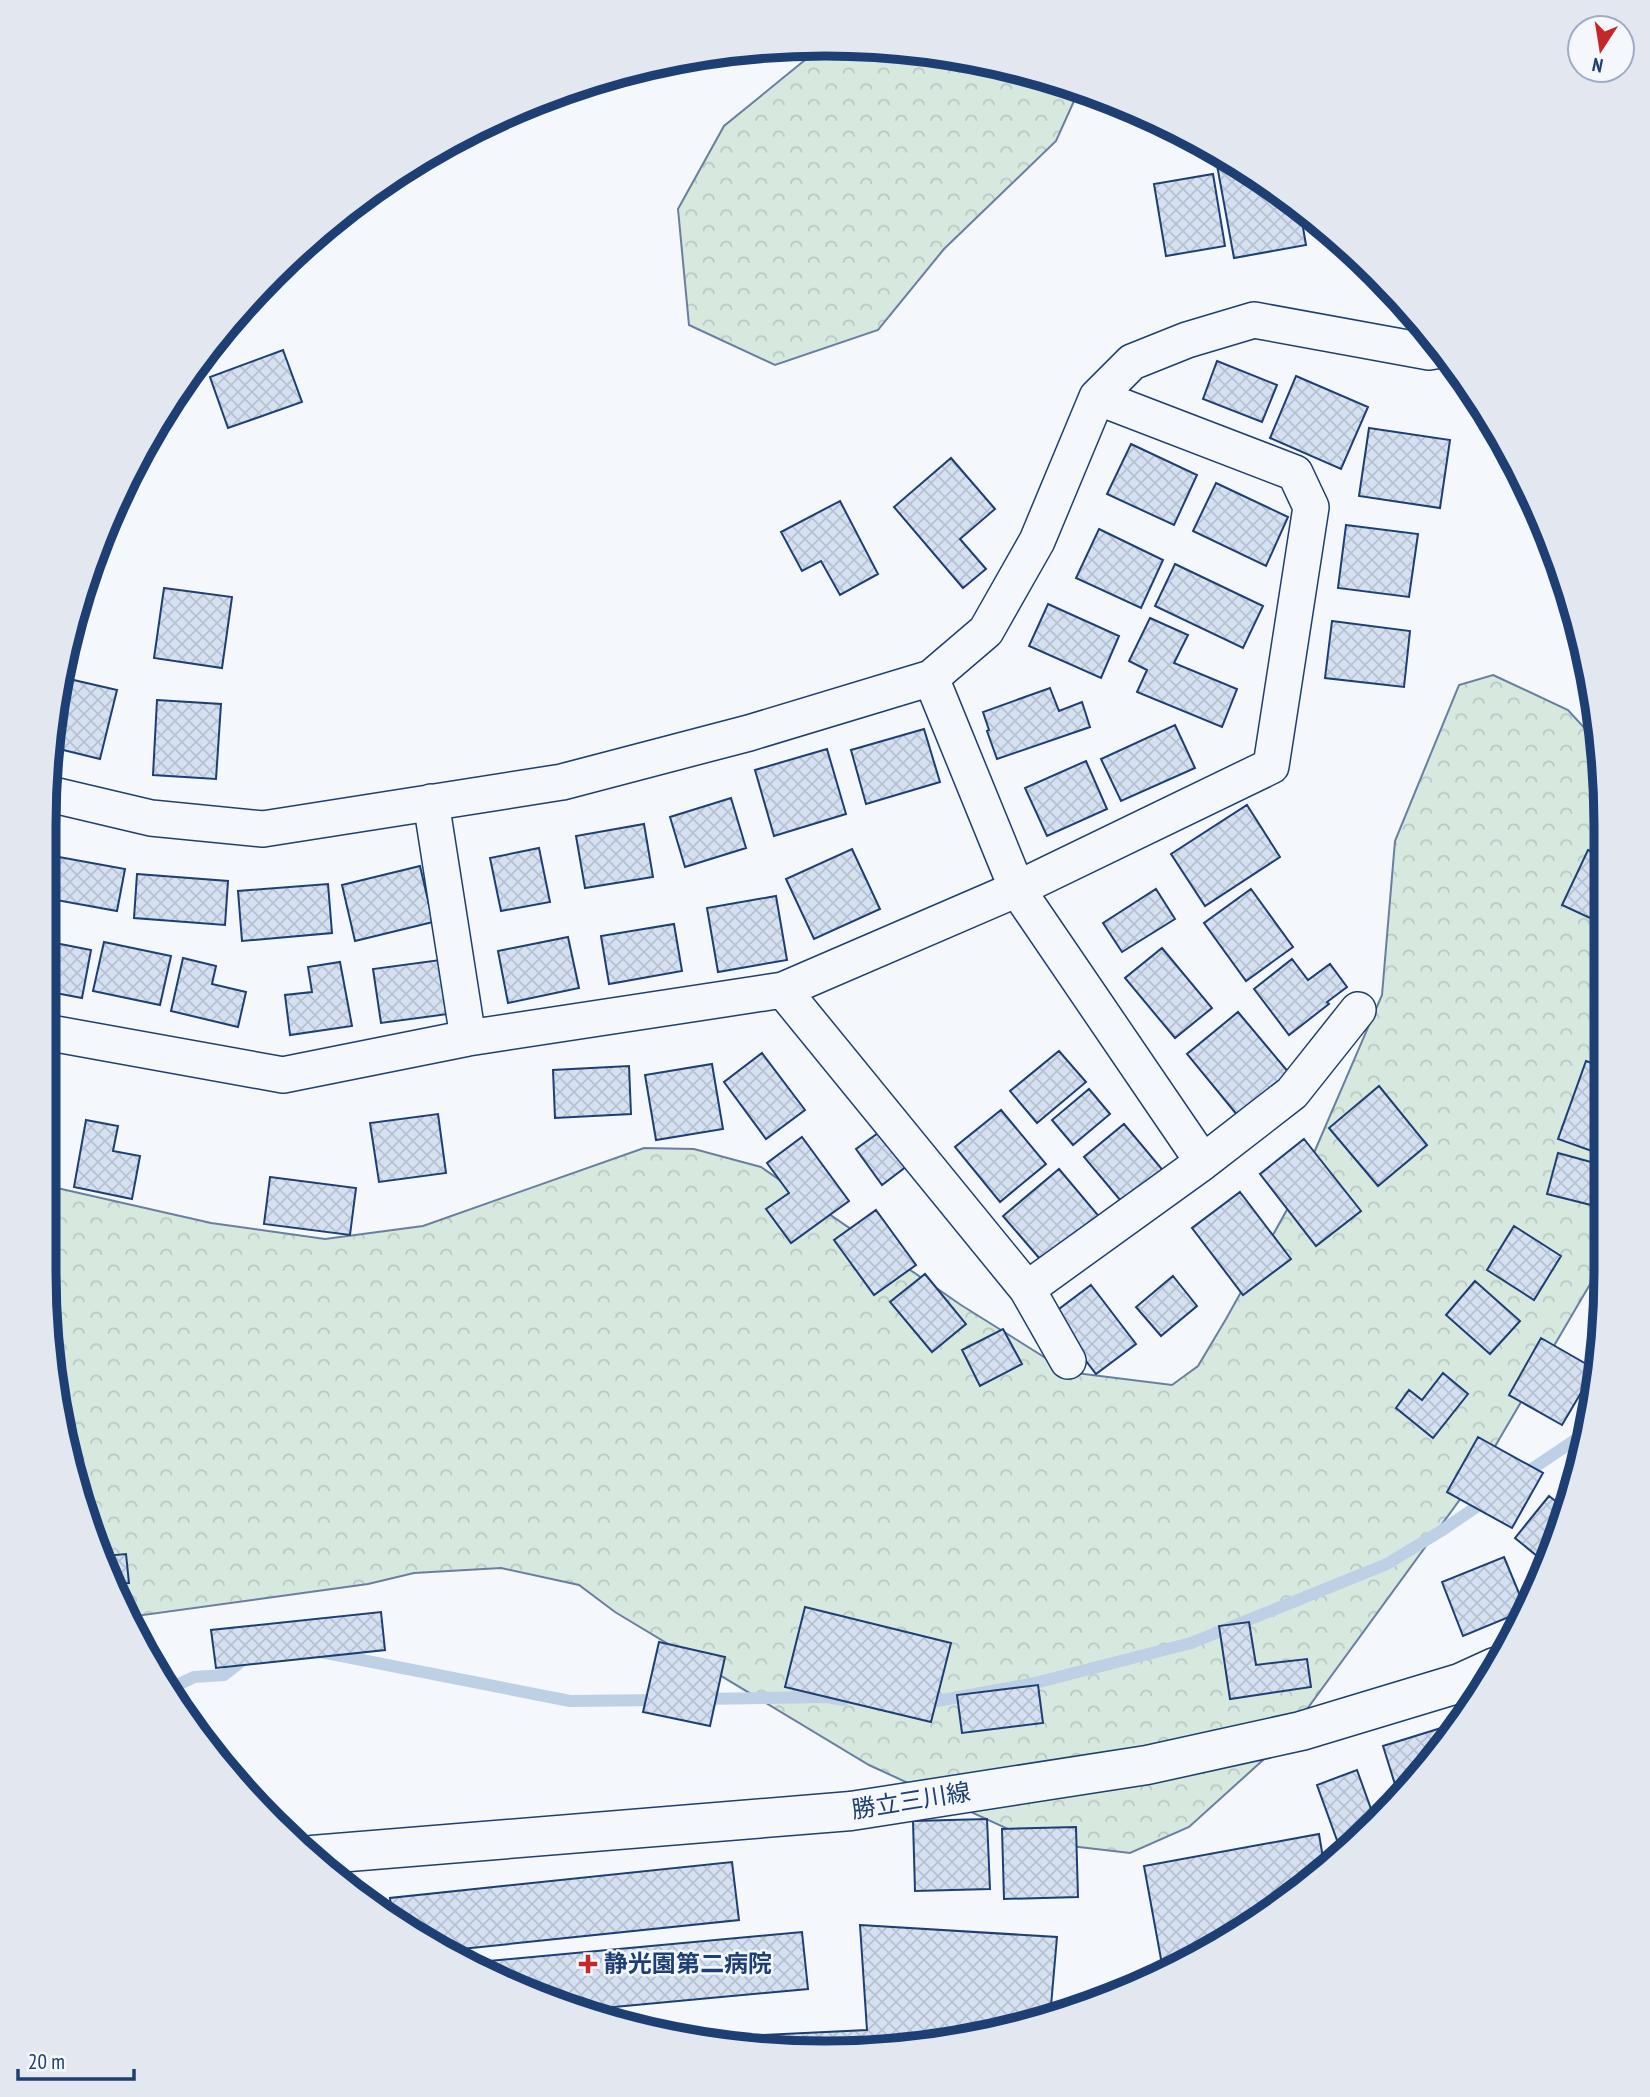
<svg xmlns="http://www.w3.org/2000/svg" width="1650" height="2097" font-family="'PT Sans Narrow','Noto Sans JP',sans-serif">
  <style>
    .forest { fill: url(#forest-crowns); stroke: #687fa3; stroke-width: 2 }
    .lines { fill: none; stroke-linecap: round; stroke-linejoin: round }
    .stream { stroke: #bed0e5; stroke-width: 12 }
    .building { fill: url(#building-cross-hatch); stroke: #1d3f73; stroke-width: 2 }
    .street-casing { stroke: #1d3f73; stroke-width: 38 }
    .secondary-casing { stroke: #1d3f73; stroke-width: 41 }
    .street { stroke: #f4f7fb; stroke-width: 35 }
    .secondary { stroke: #f4f7fb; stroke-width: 38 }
    .poi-dot { fill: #c62828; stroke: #f4f7fb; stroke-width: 2.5 }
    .labels { text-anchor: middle; stroke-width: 5; stroke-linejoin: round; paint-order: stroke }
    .street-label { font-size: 24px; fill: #1d3f73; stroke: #f4f7fb }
    .poi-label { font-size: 24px; font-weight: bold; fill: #1d3f73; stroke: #f4f7fb; text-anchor: start }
    .rim { fill: none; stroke: #1d3f73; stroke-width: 9 }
  </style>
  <defs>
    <pattern id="forest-crowns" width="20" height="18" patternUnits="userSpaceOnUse" patternTransform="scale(1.75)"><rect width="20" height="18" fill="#d7e8df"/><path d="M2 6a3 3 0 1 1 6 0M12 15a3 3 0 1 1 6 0" fill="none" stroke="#b8c8c3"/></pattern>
    <pattern id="building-cross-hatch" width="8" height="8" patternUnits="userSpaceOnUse" patternTransform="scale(1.75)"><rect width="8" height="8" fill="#d5e0f0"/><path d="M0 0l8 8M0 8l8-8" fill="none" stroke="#b6c1d1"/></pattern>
  </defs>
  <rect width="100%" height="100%" fill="#f4f7fb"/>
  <!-- forest -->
  <path class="forest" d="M877 45 1028 70 1079 90 1056 141 944 249 878 330 775 365 689 325 678 209 724 126 821 47Z
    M1493 675 1568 710 1600 745 1605 774 1606 1257 1480 1472 1283 1742 1189 1827 1130 1853 1036 1842 869 1765 615 1612 579 1585 501 1568 414 1573 368 1584 129 1617 70 1474 44 1272V1185L211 1223 325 1239 423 1226 644 1148 694 1149 761 1167 961 1305 1068 1372 1172 1385 1198 1366 1226 1319 1298 1190 1382 995 1395 841 1459 685Z"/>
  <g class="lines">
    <!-- stream -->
    <path class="stream" d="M1520 1477 1590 1430
      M321 1652 570 1701 662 1700
      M169 1689 194 1677 224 1675 247 1657
      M701 1699 827 1697 844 1700
      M921 1704 1035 1683 1191 1643 1387 1564 1441 1531 1488 1499"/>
  </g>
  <!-- building -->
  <path class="building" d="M1231 162 1299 204 1306 245 1234 258 1217 165Z
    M1213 174 1225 246 1166 256 1154 184Z
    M283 350 302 402 228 428 210 377Z
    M1217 361 1277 385 1262 422 1203 399Z
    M1296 376 1368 407 1341 469 1270 438Z
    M1369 428 1450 440 1440 508 1359 496Z
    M1131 444 1197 475 1174 525 1107 494Z
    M951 458 995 509 960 539 986 569 963 588 894 507Z
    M1216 483 1288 517 1266 566 1193 531Z
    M840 501 878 574 840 595 821 561 802 571 781 532Z
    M1346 525 1418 534 1409 597 1338 588Z
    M1099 529 1163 560 1141 608 1076 578Z
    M1175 564 1263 606 1243 648 1155 606Z
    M164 588 232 597 222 668 154 658Z
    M1048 604 1119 636 1101 678 1029 646Z
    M1150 618 1188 635 1174 663 1237 689 1222 727 1137 692 1147 670 1129 661Z
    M1332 621 1410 631 1404 687 1325 678Z
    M65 678 117 690 100 759 51 747Z
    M1050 688 1059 711 1082 702 1090 727 997 759 987 731 989 730 983 712Z
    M157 700 221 704 216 779 153 775Z
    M1175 725 1195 768 1121 801 1101 759Z
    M924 729 940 782 866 804 851 750Z
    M827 749 846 814 774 836 755 770Z
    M1086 761 1107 809 1047 836 1025 788Z
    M731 798 746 848 685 867 670 817Z
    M1247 805 1280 857 1205 906 1171 854Z
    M644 824 653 877 585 888 576 836Z
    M539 848 550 902 501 911 490 858Z
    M852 849 880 909 814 939 786 879Z
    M1588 850 1605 858V925L1562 905Z
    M48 855 125 869 117 911 45 898V869Z
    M420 866 433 922 355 941 342 885Z
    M137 874 228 881 225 925 134 918Z
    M328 884 332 933 242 941 238 891Z
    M1156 889 1175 919 1122 952 1103 923Z
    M1251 889 1293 947 1246 981 1204 923Z
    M776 896 787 960 718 972 707 908Z
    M674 924 682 971 609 984 601 936Z
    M568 937 579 988 508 1003 498 951Z
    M45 941 91 950 82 998 45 991Z
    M104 942 171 956 160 1005 93 991Z
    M1162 948 1212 1008 1175 1038 1125 978Z
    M183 958 216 966 212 984 246 992 238 1027 171 1011Z
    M1292 959 1308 980 1330 964 1347 987 1327 1002 1329 1004 1289 1035 1254 989Z
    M440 960 448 1014 381 1023 373 969Z
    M340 962 352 1026 290 1035 285 995 312 992 308 967Z
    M1238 1012 1289 1073 1238 1116 1187 1054Z
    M1059 1051 1086 1082 1037 1123 1010 1091Z
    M762 1053 805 1110 766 1139 724 1082Z
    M1586 1061 1606 1068V1156L1558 1139Z
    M712 1064 723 1129 656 1140 645 1075Z
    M629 1066 631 1114 555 1118 553 1070Z
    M1379 1086 1427 1145 1378 1186 1329 1128Z
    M1089 1089 1110 1114 1073 1145 1052 1120Z
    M1001 1110 1046 1164 1000 1202 955 1147Z
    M438 1114 446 1173 379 1182 370 1123Z
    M86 1120 118 1126 113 1151 140 1156 132 1199 74 1187Z
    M1124 1124 1166 1174 1126 1207 1084 1157Z
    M881 1131 907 1166 882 1185 856 1149Z
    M44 1132 52 1134 44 1163Z
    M802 1137 849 1201 791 1243 766 1209 789 1193 767 1163Z
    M1304 1139 1361 1211 1316 1246 1260 1174Z
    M1558 1153 1602 1165 1591 1205 1547 1194Z
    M1059 1169 1102 1220 1046 1266 1003 1216Z
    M270 1177 356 1188 350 1235 264 1224Z
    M1240 1192 1291 1259 1243 1295 1192 1228Z
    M876 1210 916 1265 874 1295 834 1240Z
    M1514 1226 1561 1256 1534 1300 1487 1270Z
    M925 1274 966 1324 932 1352 890 1302Z
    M1173 1276 1197 1306 1161 1336 1136 1307Z
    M1475 1281 1520 1321 1490 1354 1446 1315Z
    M1091 1285 1136 1344 1096 1374 1051 1315Z
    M1003 1329 1022 1364 980 1386 962 1350Z
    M1541 1338 1595 1369 1562 1425 1509 1395Z
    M1443 1373 1468 1394 1433 1438 1396 1408 1409 1390 1422 1400Z
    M1478 1437 1543 1473 1512 1528 1447 1492Z
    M1549 1496 1566 1509 1548 1565 1515 1538Z
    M126 1554 129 1583 116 1584 104 1556Z
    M1504 1557 1526 1610 1463 1636 1442 1582Z
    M805 1607 951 1643 931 1722 785 1687Z
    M381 1612 385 1650 216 1668 211 1630Z
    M1249 1622 1256 1665 1307 1659 1311 1687 1230 1699 1219 1626Z
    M659 1642 725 1657 710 1726 643 1712Z
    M1038 1685 1043 1723 962 1733 957 1695Z
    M1441 1728 1445 1740 1398 1794 1383 1746Z
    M1357 1770 1375 1820 1346 1852 1342 1854 1317 1785Z
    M987 1819 990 1889 915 1891 913 1821Z
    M1076 1827 1078 1897 1004 1899 1002 1829Z
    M1319 1834 1325 1870 1215 1949 1163 1970 1144 1866Z
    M732 1862 739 1920 442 1951 434 1948 392 1916 390 1898Z
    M860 1925 1057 1937 1050 2017 1027 2027 825 2053 678 2034 763 2035 867 2030Z
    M802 1932 808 1989 582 2010 468 1963Z"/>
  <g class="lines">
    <!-- street casing -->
    <g class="street-casing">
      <path id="street" d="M931 678 1017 889 1203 1162
        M45 793 151 818 263 829 562 782 749 733 931 678 986 631 1037 541 1097 397 1132 362 1187 340 1254 320 1429 352 1441 350
        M431 802 468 1038
        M783 990 1027 1289 1068 1361
        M45 1032 283 1075 468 1038 783 990 1017 889 1271 766 1311 507 1295 473 1097 397
        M1027 1289 1203 1162 1292 1093 1358 1010"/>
    </g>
    <!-- secondary casing -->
    <g class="secondary-casing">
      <path id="secondary" d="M312 1855 851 1811 1147 1765 1301 1731 1460 1683 1495 1667"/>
    </g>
    <!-- street -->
    <use href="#street" class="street"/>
    <!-- secondary -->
    <use href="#secondary" class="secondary"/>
  </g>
  <!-- markers -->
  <path class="poi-dot" d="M584.5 1953.5h7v7h7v7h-7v7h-7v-7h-7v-7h7z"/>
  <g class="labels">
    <!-- street labels -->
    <g class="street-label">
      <text transform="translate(911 1801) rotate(-9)" y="8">勝立三川線</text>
    </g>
    <!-- poi labels -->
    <g class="poi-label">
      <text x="604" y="1972">静光園第二病院</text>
    </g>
  </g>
  <!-- crop -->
  <path d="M0 0H1650V2097H0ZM825 56H825A769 769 0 0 1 1594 825V1272A769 769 0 0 1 825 2041H825A769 769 0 0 1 56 1272V825A769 769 0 0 1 825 56Z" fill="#e3e8f0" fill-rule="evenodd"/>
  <path class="rim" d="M825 56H825A769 769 0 0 1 1594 825V1272A769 769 0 0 1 825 2041H825A769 769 0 0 1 56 1272V825A769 769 0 0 1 825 56Z"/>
  <!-- north arrow -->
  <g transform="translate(1601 49) rotate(192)"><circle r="33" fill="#f4f7fb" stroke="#9eadc5" stroke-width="2"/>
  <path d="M0-5L12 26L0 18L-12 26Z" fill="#c62828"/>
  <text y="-10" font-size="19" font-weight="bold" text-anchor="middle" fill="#1d3f73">N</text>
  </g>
  <!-- scale -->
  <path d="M18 2069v10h116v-10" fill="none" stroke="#1d3f73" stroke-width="3.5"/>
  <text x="28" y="2069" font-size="21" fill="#1d3f73" stroke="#f4f7fb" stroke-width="5" paint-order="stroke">20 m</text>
</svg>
